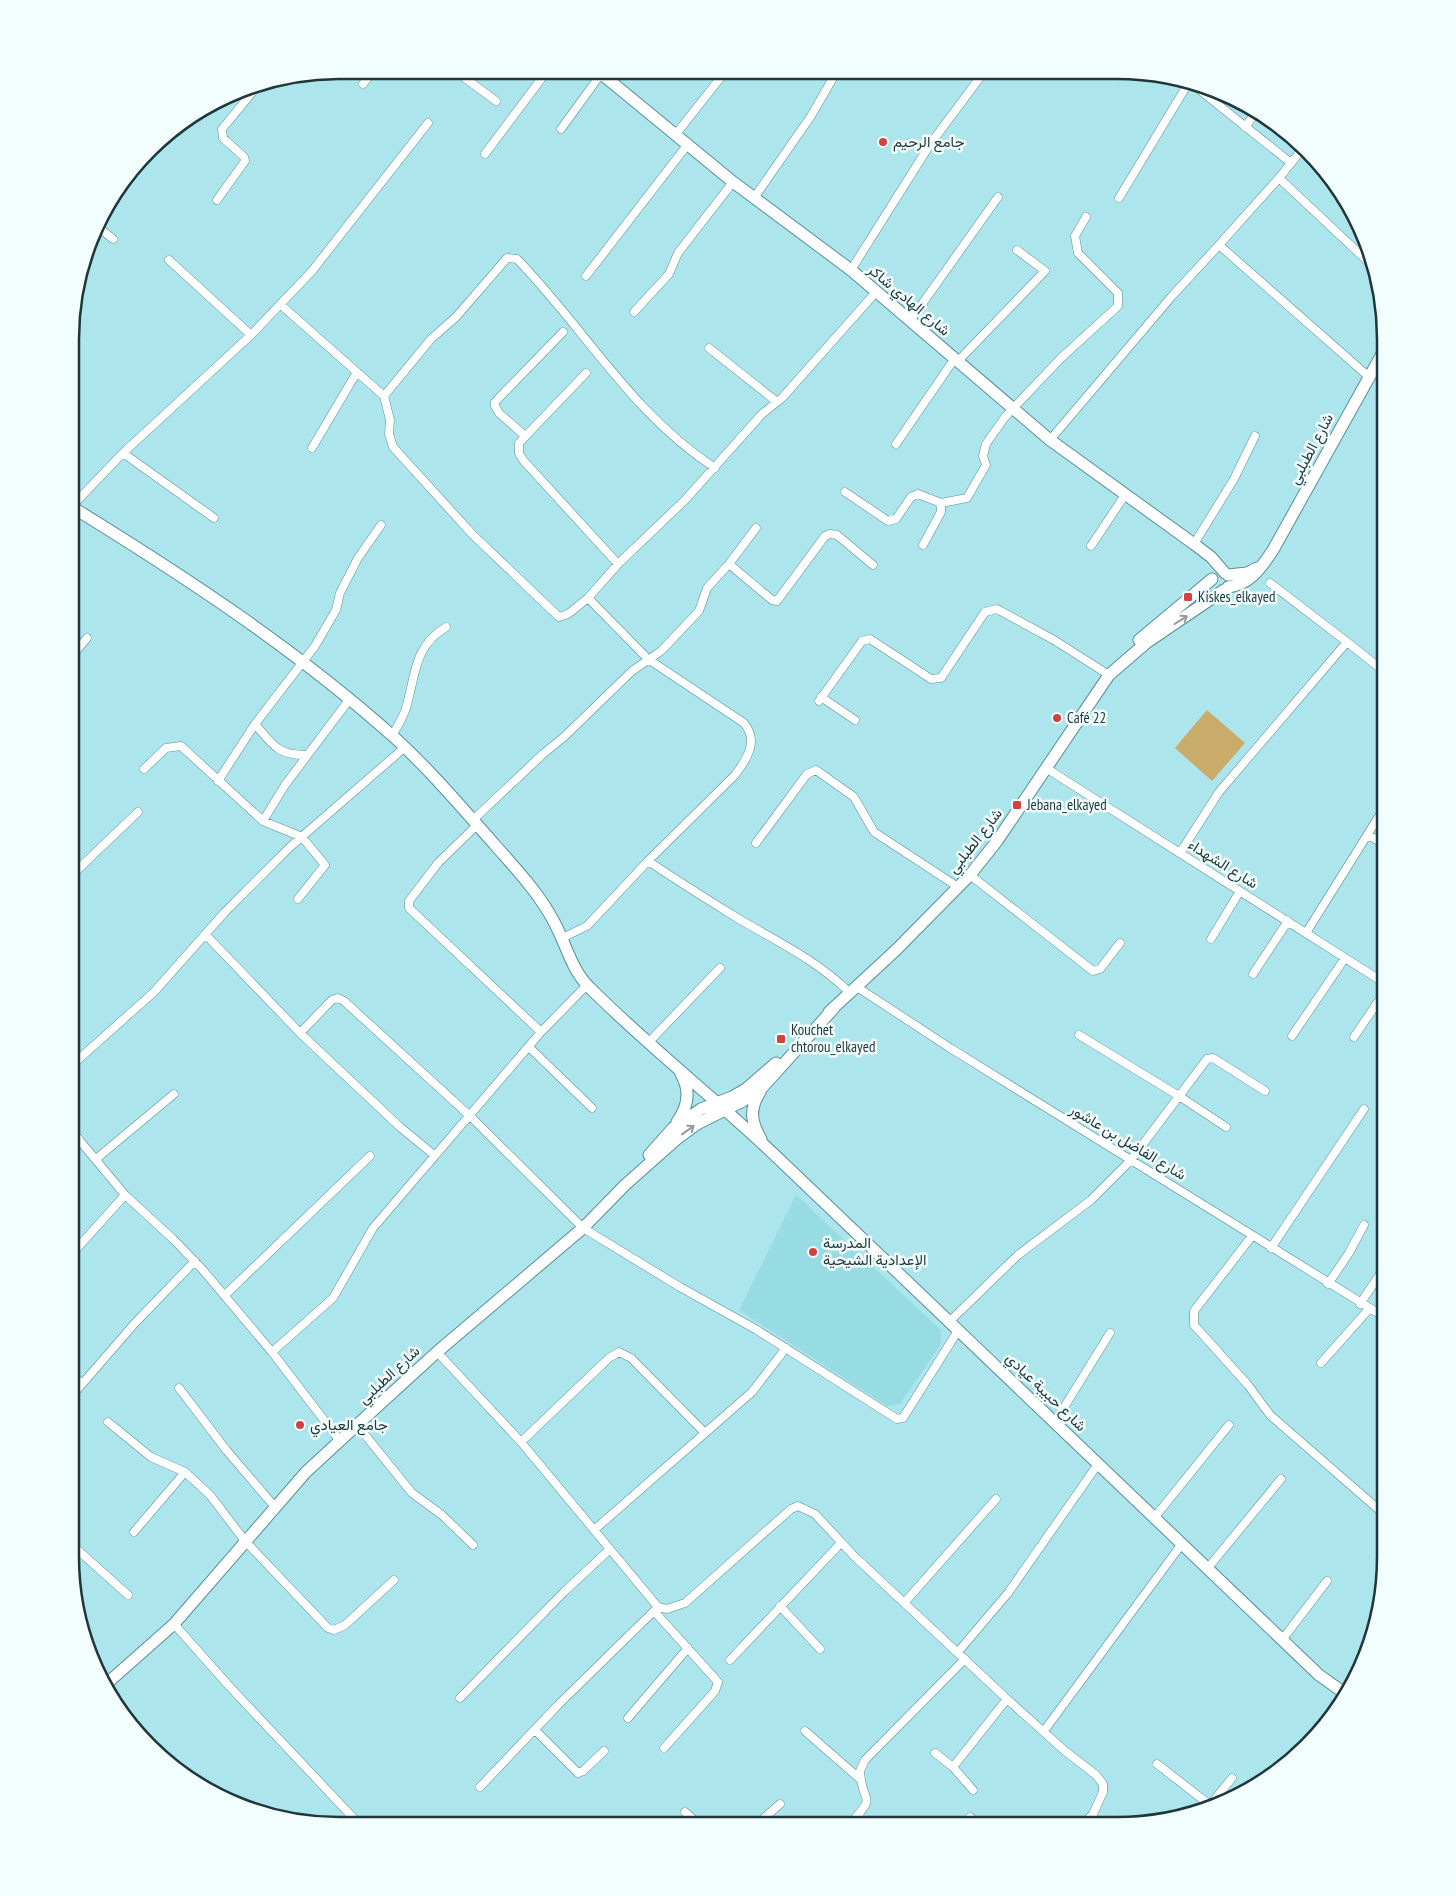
<svg xmlns="http://www.w3.org/2000/svg" width="1456" height="1896" font-family="'PT Sans Narrow',Vazirmatn,sans-serif">
  <style>
    .built { fill: #97dbe3 }
    .green { fill: #caac6a }
    .lines { fill: none; stroke-linecap: round; stroke-linejoin: round }
    .street-casing { stroke: #578f95; stroke-width: 9 }
    .secondary-casing { stroke: #578f95; stroke-width: 13 }
    .street { stroke: #fff; stroke-width: 8 }
    .secondary { stroke: #fff; stroke-width: 11 }
    .oneway { stroke: #8f9b9c }
    .poi-dot { fill: #d24340; stroke: #f2fdfe; stroke-width: 2 }
    .labels { text-anchor: middle; stroke-width: 5; stroke-linejoin: round; paint-order: stroke }
    .poi-label { font-size: 15px; fill: #1f373a; stroke: #f2fdfe; text-anchor: start }
    .street-label { font-size: 15px; fill: #1f373a; stroke: #f2fdfe }
    .rim { fill: none; stroke: #1f373a; stroke-width: 2.5 }
  </style>
  <rect width="100%" height="100%" fill="#ace5ec"/>
  <!-- built -->
  <path class="built" d="M796 1195 941 1330V1344L900 1404 889 1406 884 1404 739 1310Z"/>
  <!-- green -->
  <path class="green" d="M1207 710 1245 743 1212 781 1175 748Z"/>
  <g class="lines">
    <!-- street casing -->
    <g class="street-casing">
      <path id="street" d="M454 70 496 101
        M1191 83 1291 163
        M363 84 374 70
        M1210 98 1216 89
        M1245 127 1257 111
        M561 129 601 74
        M676 134 721 77
        M1304 147 1279 178 1377 270
        M485 154 547 71
        M754 198 811 116 837 71
        M1119 198 1189 82
        M217 200 245 161 244 157 223 138 222 129 260 83
        M98 227 113 239
        M1219 245 1279 178
        M169 260 251 335
        M851 270 931 143 984 72
        M586 276 688 144
        M75 294 78 288
        M281 305 384 396 390 420 389 434 393 447 473 535 559 617 568 614 588 598 618 564 685 500 762 414 782 398 876 292
        M634 312 669 274 678 253 733 182
        M910 321 998 197
        M709 348 777 402
        M958 361 1045 271 1017 250
        M1375 364 1386 372
        M586 373 519 443V453L523 460 618 564
        M384 396 431 339 456 317 507 258 517 259C585 329 632 414 715 468
        M525 436 499 413 495 406V402L563 332
        M1050 440 1172 296 1219 245 1368 376
        M896 444 955 358
        M312 448 357 372
        M123 453 214 518
        M845 492 888 521 896 519 911 497 918 494 941 503 967 498 986 465 983 456 986 444 1005 417 1061 358 1118 306V293L1078 253 1075 236 1086 217
        M72 506 123 453 251 335 312 271 428 123
        M1194 544 1234 479 1255 436
        M923 545 941 512V503
        M1091 546 1125 495
        M729 564 772 600 777 601 825 536 830 534 837 535 873 565
        M1270 583 1347 642
        M72 656 87 638
        M821 697 855 720
        M819 701 862 641 870 639 931 679 941 678 985 612 997 609 1054 640 1109 675
        M255 724C273 745 277 755 306 755
        M392 736C397 727 403 718 406 708 416 675 413 647 446 627
        M1046 768 1386 984
        M144 769 166 748 181 746 263 821 302 837 325 865 298 899
        M218 781 255 724 315 646 336 610 340 593 358 558 381 525
        M473 820 543 754 565 736 632 671 661 651 699 611 707 588 729 564 756 528
        M263 821 285 785 349 700
        M477 825 438 863 409 901V908L541 1032
        M1368 835 1386 845
        M756 843 807 774 816 770 854 797 874 832 958 887
        M1180 853 1219 792 1347 642 1386 673
        M648 861C678 881 708 900 739 919 778 942 818 961 850 993
        M970 875 1093 971 1100 969 1120 943
        M71 876 138 812
        M1306 933 1386 805
        M205 934 300 1033 400 1127 434 1155
        M562 938 587 926 648 861 735 775C747 759 759 741 744 723L648 659 588 598
        M1211 939 1240 891
        M71 962 73 960
        M1253 974 1288 921
        M857 987 950 1048 1386 1318
        M300 1033 332 1000 338 998 344 1001 470 1116 583 1228 680 1287 757 1330 897 1419 903 1418 959 1329
        M1079 1035 1179 1096 1226 1127
        M1292 1036 1345 958
        M1354 1037 1386 990
        M648 1043 720 968
        M529 1047 592 1108
        M71 1066 154 992 225 912 290 847 404 748
        M71 1130 125 1195 173 1239 202 1269 272 1352 340 1441
        M71 1147 78 1138
        M96 1159 174 1094
        M1252 1236 1194 1311V1325L1248 1385 1270 1415 1385 1515
        M1271 1248 1364 1109
        M71 1255 125 1195
        M1328 1284 1349 1253 1364 1225
        M225 1295 370 1156
        M1360 1304 1386 1265
        M950 1321 1018 1255 1091 1200 1131 1160 1207 1059 1213 1058 1265 1091
        M272 1352 333 1298 373 1228 541 1032 587 985
        M437 1352 521 1442 658 1607 667 1609 685 1603 791 1509 798 1506 815 1514 854 1556 1007 1699 1065 1751 1096 1775 1103 1784V1792L1093 1814 1094 1826
        M1321 1363 1369 1309
        M70 1373 82 1384
        M179 1388 227 1451 275 1507
        M70 1398 135 1323 195 1261
        M108 1422 151 1457 185 1472
        M1055 1422 1110 1333
        M357 1425 412 1493 442 1515 473 1545
        M521 1442 609 1358 619 1352 631 1358 705 1433
        M1377 1507 1385 1499
        M1154 1518 1229 1425
        M594 1530 752 1392 786 1348
        M134 1532 185 1472 210 1495 245 1541 328 1628 334 1630 345 1625 394 1580
        M70 1543 128 1595
        M1207 1569 1281 1479
        M905 1602 996 1499
        M780 1606 820 1649
        M654 1611 718 1682 715 1691 664 1748
        M174 1624 229 1686 359 1824
        M1282 1640 1327 1581
        M958 1652 1008 1593 1098 1464
        M730 1660 841 1543
        M460 1698 564 1592 610 1549
        M628 1718 688 1648
        M535 1730 578 1773 583 1771 604 1751
        M805 1731 860 1779
        M1044 1731 1181 1545
        M935 1753 953 1767 973 1790
        M1157 1764 1210 1805
        M953 1767 1007 1699
        M480 1787 558 1705 658 1607
        M1207 1809 1232 1778
        M685 1812 700 1825
        M858 1816 868 1825
        M970 1817 981 1826
        M816 1822 818 1825
        M756 1825 780 1804
        M849 1825C879 1792 862 1807 860 1771L865 1760 965 1659
        M1081 1826 1093 1814"/>
    </g>
    <!-- secondary casing -->
    <g class="secondary-casing">
      <path id="secondary" d="M598 71 733 182 851 270 1050 440 1194 544 1211 557 1225 573
        M72 507C184 576 297 650 395 738 431 771 463 809 495 845 516 869 538 892 553 920 566 943 571 970 590 988 651 1049 720 1102 782 1162 962 1332 1139 1505 1319 1675L1347 1695
        M1228 575 1247 573 1257 568
        M1228 587C1251 584 1261 568 1273 550L1386 347
        M1139 640 1212 579
        M829 1012 896 950 970 875 997 841 1109 675 1146 643 1224 590
        M760 1092C749 1109 751 1122 761 1139
        M677 1122C688 1107 691 1091 681 1074
        M649 1155 673 1128 701 1109 732 1097 746 1089 776 1063
        M104 1686 174 1624 306 1472 357 1425 437 1352 583 1228 625 1185 678 1138 697 1124 743 1101 761 1089 834 1008"/>
    </g>
    <!-- street -->
    <use href="#street" class="street"/>
    <!-- secondary -->
    <use href="#secondary" class="secondary"/>
  </g>
  <!-- one-way arrows -->
  <defs><path id="oneway-shaft" d="M-6 0H5M1.5-3L5.5 0L1.5 3" fill="none" stroke-width="1.6" stroke-linecap="round" stroke-linejoin="round" transform="scale(1.25)"/></defs>
  <g class="oneway">
    <use href="#oneway-shaft" transform="translate(1181 620) rotate(-32)"/>
    <use href="#oneway-shaft" transform="translate(688 1130) rotate(-36)"/>
  </g>
  <!-- markers -->
  <g class="poi-dot">
    <circle cx="883" cy="142" r="5"/>
    <rect x="1183" y="592" width="10" height="10" rx="2.5"/>
    <circle cx="1057" cy="718" r="5"/>
    <rect x="1012" y="800" width="10" height="10" rx="2.5"/>
    <rect x="776" y="1034" width="10" height="10" rx="2.5"/>
    <circle cx="813" cy="1252" r="5"/>
    <circle cx="300" cy="1425" r="5"/>
  </g>
  <g class="labels">
    <!-- poi labels -->
    <g class="poi-label">
      <text x="893" y="147">جامع الرحيم</text>
      <text x="1198" y="602">Kiskes_elkayed</text>
      <text x="1067" y="723">Café 22</text>
      <text x="1027" y="810">Jebana_elkayed</text>
      <text x="791" y="1035">Kouchet<tspan x="791" dy="17">chtorou_elkayed</tspan></text>
      <text x="823" y="1248">المدرسة<tspan x="823" dy="17">الإعدادية الشيحية</tspan></text>
      <text x="310" y="1430">جامع العيادي</text>
    </g>
    <!-- street labels -->
    <g class="street-label">
      <text transform="translate(909 300) rotate(40)" y="5">شارع الهادي شاكر</text>
      <text transform="translate(1311 449) rotate(-62)" y="5">شارع الطبلبي</text>
      <text transform="translate(975 841) rotate(-52)" y="5">شارع الطبلبي</text>
      <text transform="translate(1223 864) rotate(32)" y="5">شارع الشهداء</text>
      <text transform="translate(1128 1142) rotate(31)" y="5">شارع الفاضل بن عاشور</text>
      <text transform="translate(389 1375) rotate(-43)" y="5">شارع الطبلبي</text>
      <text transform="translate(1046 1392) rotate(44)" y="5">شارع حبيبة عيادي</text>
    </g>
  </g>
  <!-- crop -->
  <path d="M0 0H1456V1896H0ZM339 79H1117A260 260 0 0 1 1377 339V1557A260 260 0 0 1 1117 1817H339A260 260 0 0 1 79 1557V339A260 260 0 0 1 339 79Z" fill="#f2fdfe" fill-rule="evenodd"/>
  <path class="rim" d="M339 79H1117A260 260 0 0 1 1377 339V1557A260 260 0 0 1 1117 1817H339A260 260 0 0 1 79 1557V339A260 260 0 0 1 339 79Z"/>
</svg>
